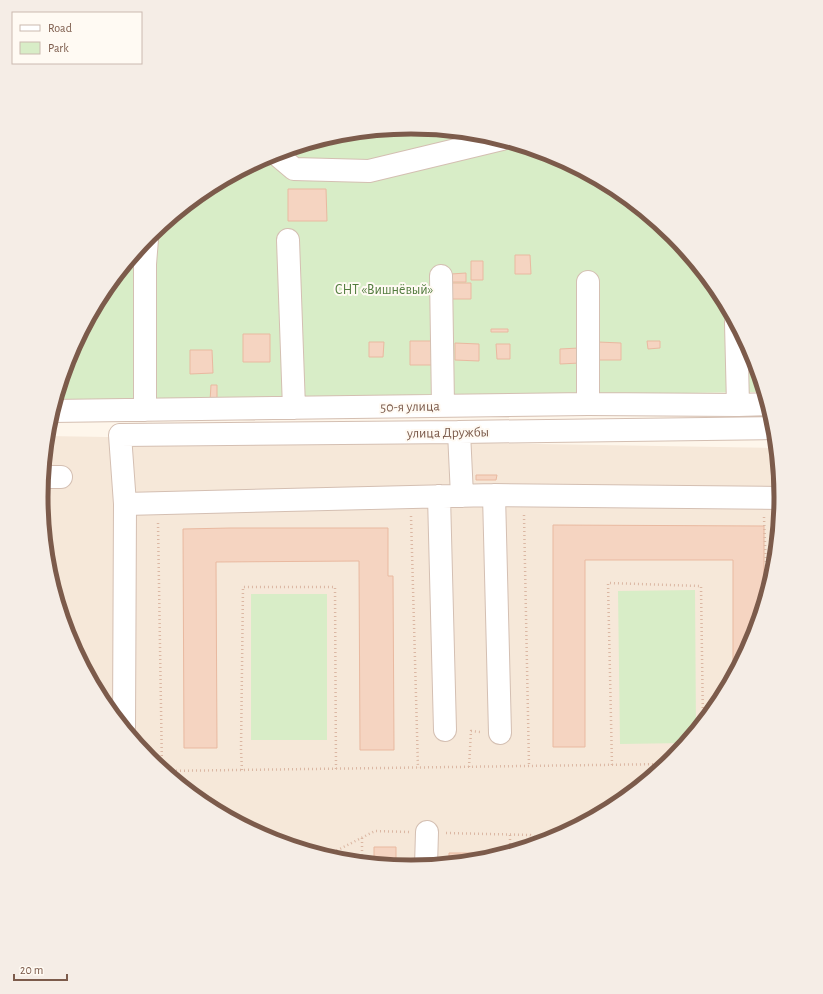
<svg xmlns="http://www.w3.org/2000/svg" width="823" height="994" font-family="'Alegreya Sans',sans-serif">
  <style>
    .residential { fill: #f6e8d9 }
    .green { fill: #d8edc7 }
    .building { fill: #f5d4c1; stroke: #e9b9a0 }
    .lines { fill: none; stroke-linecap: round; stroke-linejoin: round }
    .minor-casing { stroke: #d4bfb2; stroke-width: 24 }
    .path { stroke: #dbb7a3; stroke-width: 2.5; stroke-dasharray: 1 3; stroke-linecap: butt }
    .minor { stroke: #fff; stroke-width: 22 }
    .labels { text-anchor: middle; stroke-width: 4; stroke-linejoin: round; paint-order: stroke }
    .park-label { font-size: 14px; fill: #537c3f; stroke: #fffaf3 }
    .street-label { font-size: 14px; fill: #7c5b4b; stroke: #fffaf3 }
    .rim { fill: none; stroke: #7c5b4b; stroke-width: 5 }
  </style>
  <rect width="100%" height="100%" fill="#fef6eb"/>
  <!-- residential -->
  <path class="residential" d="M47 436 777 448 782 497 775 570 754 639 719 703 673 759 617 805 553 839 484 860 411 867 339 860 270 839 205 805 149 759 103 703 69 639 48 569 41 497Z"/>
  <!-- green -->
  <path class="green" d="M412 127 484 134 553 155 618 189 674 235 720 291 754 355 765 392 55 401 69 355 104 291 150 235 206 189 270 155 339 134Z
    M695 590 696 731 686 743 620 744 618 591Z
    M251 594H327V740H251Z"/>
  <!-- building -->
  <path class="building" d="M288 189H326L327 221H288Z
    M515 255H530L531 274H515Z
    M471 261H483V280H471Z
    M466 273V282H451V274Z
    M449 283H471V299H449Z
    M491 329H508V332H491Z
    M243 334H270V362H243Z
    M410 341H438L437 365H410Z
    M647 341H660V348L648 349Z
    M369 342H384L383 357H369Z
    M598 342 621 343V360H598Z
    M455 343 479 344V361L455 360Z
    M496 344H510V359H497Z
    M579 348 580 363 560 364V349Z
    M190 350H212L213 373 190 374Z
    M211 385H217V401H210Z
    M476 475H497L496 480H476Z
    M553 525 764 526V604L754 639 733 678V560H585V747H553Z
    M230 528H388V576H393L394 750H360L359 561 216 562 217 748H184L183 529Z
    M374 847H396V862H374Z
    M449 853H500V855L484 860 449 864Z"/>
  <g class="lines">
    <!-- minor casing -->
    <g class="minor-casing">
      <path id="minor" d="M275 153 294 169 369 171 502 139
        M288 240 294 408
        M441 276 443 406
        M588 282V404
        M736 323 738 405
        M145 410V264L147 239
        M52 411 588 404 738 405 769 404
        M459 432 462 496
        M43 477H61
        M494 495 500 733
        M439 496 445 730
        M125 504 494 495 782 498
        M124 727 125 504 120 435 459 432 775 428
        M426 866 427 832"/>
    </g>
    <!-- path -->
    <path class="path" d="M524 515 529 766
      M411 516 418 768
      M764 517 767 595
      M158 523 162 769
      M612 765 608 583 701 586 703 723
      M469 767 471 731 480 732
      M242 770 241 750 243 587H335L336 769
      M164 771 668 764
      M446 833 530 835 545 842
      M362 838V863
      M510 852V834
      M326 856 375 831 409 832"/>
    <!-- minor -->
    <use href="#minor" class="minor"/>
  </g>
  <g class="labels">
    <!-- park labels -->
    <g class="park-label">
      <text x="384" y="294">СНТ «Вишнёвый»</text>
    </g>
    <!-- street labels -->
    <g class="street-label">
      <text transform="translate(410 406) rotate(-1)" y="5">50-я улица</text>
      <text transform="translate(448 432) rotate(-1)" y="5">улица Дружбы</text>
    </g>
  </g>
  <!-- crop -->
  <path d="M0 0H823V994H0ZM48 497a363 363 0 1 1 726 0a363 363 0 1 1-726 0Z" fill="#f5ede6" fill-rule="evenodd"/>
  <path class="rim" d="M48 497a363 363 0 1 1 726 0a363 363 0 1 1-726 0Z"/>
  <!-- legend -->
  <rect x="12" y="12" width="130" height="52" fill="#fffaf3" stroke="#cbbab0"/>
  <rect x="20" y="25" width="20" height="6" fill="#ffffff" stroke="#cbbab0"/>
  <text x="48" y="32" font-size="12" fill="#7c5b4b">Road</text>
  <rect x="20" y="42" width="20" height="12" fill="#d8edc7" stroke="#cbbab0"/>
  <text x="48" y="52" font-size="12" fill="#7c5b4b">Park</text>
  <!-- scale -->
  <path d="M14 974v6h53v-6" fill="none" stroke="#7c5b4b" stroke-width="2"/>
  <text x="20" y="974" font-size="12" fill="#7c5b4b" stroke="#fffaf3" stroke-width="3" paint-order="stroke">20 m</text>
</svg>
